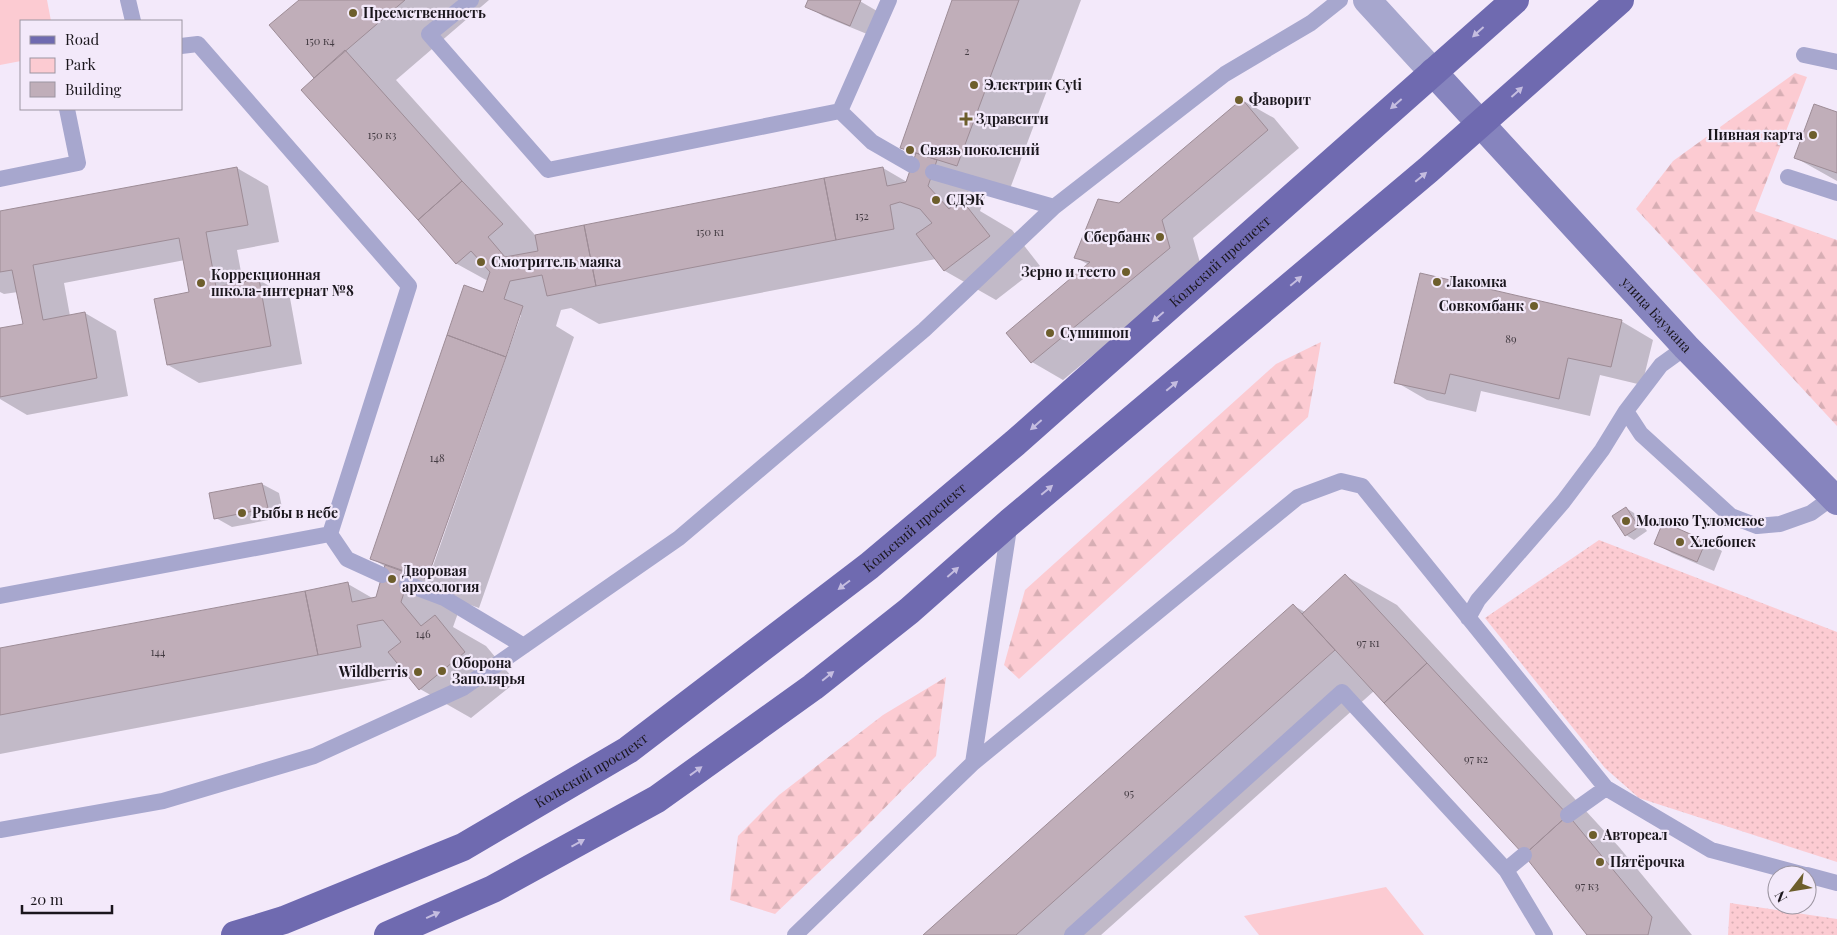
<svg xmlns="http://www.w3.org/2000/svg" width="1837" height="935" font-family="'Playfair Display',serif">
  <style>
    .grass { fill: url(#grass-dots) }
    .forest { fill: url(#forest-firs) }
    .green { fill: #fccbd2 }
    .shadow { fill: #0003; fill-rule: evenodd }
    .building { fill: #c0aeb9; stroke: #9d8c96 }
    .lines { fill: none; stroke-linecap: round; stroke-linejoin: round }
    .lane { stroke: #a7a7ce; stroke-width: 16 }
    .street { stroke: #a7a7ce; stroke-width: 28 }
    .secondary { stroke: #8684be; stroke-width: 28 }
    .primary { stroke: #6f6ab0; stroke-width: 28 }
    .oneway { fill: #c5bde0 }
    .poi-dot { fill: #6d5e2c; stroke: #f3e9fa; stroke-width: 2 }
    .labels { text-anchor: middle; stroke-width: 4.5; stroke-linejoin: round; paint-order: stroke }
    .number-label { font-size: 11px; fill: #443c43 }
    .poi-label { font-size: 14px; font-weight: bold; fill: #1a161c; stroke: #f3e9fa; text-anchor: start }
    .street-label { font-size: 14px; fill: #1a161c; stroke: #f3e9fa }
  </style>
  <defs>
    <pattern id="grass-dots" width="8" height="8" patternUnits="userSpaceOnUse" patternTransform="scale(1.25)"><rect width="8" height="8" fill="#fccbd2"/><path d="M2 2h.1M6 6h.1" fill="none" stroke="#d7aeb4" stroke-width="1.8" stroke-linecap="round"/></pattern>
    <pattern id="forest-firs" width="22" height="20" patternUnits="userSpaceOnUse" patternTransform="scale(1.25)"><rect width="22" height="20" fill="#fccbd2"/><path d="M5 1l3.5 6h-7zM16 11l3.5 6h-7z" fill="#d7aeb4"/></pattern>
  </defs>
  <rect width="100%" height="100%" fill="#f3e9fa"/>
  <!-- grass -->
  <path class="grass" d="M1599 540 1837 632V862L1639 798 1605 768 1485 618Z
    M1730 903 1837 919V935H1728Z"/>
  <!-- forest -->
  <path class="forest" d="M1795 73 1807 77 1755 211 1837 240V426L1636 209 1673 161Z
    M1321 342 1308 417 1019 679 1004 665 1025 590 1276 364Z
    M946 677 936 756 858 835 775 914 730 900 738 836 779 795 883 715Z"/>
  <!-- green -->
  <path class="green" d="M0 0H47L51 21H21V61L0 65Z
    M1386 887 1424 935H1259L1244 916Z"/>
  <!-- shadow -->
  <path class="shadow" d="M301 0H489L396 80 536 236 883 168 907 182 917 156 901 147 953 0H1081L1008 194 988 188 980 211 1012 230 1040 266 996 300 945 271 936 259 599 324 571 308 561 310 556 326 574 337 479 608 462 602 453 627 486 646 516 682 471 718 420 689 409 676 0 754V649L348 584 374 599 376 598 386 567 371 558 488 281 457 264 303 90 316 78 271 25ZM519 315H521L426 586 424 585Z
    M810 0H858L877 11 867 34 823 16 807 6Z
    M1242 100 1274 118 1299 148 1193 238 1201 266 1063 380 1032 362 1089 265 1075 257 1119 205Z
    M1837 113V181L1796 158Z
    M237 168 268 186 279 242 237 250 243 283 259 280 290 298 302 364 199 383 168 365 191 293 185 260 64 283 70 316 85 313 116 331 128 396 27 415 0 399V329L24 325 18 292 4 294 0 292V212Z
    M1621 321 1653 340 1642 385 1600 375 1590 416 1481 391 1476 412 1427 400 1396 382Z
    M262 484 279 493 284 517 232 527 216 518Z
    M1626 508 1634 513 1647 531 1634 540 1626 535 1613 517Z
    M1664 524 1706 542 1722 551 1714 571 1672 553 1655 543Z
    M1346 576 1397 605 1619 847 1692 935H1589L1525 855 1374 691 1101 935H923L1294 606 1305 612Z"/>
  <!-- building -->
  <path class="building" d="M299 0H405L314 78 269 25Z
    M808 0H861L850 26 805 7Z
    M952 0H1019L957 166 900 148Z
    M345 50 462 181 418 220 301 90Z
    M1242 99 1268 130 1162 220 1170 248 1031 363 1006 333 1090 262 1074 258 1098 199 1119 203Z
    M1814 104 1837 112V173L1794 158Z
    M916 153 937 160 928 186 949 209 961 199 990 236 944 271 916 234 932 223 920 209 900 202 890 205 894 229 836 240 824 178 883 167 887 186 906 182Z
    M237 167 248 225 206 232 216 287 259 279 271 346 167 365 154 299 189 292 179 238 33 265 43 320 85 312 97 378 0 397V328L23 324 12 270 0 272V211Z
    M824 178 836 240 596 286 584 225Z
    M462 181 503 224 488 237 505 257 538 251 535 235 584 225 596 286 547 296 542 275 510 281 504 299 523 306 506 357 447 335 464 285 483 292 490 272 471 251 456 264 418 220Z
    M1420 273 1622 320 1611 367 1568 358 1559 399 1450 374 1445 394 1394 383Z
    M447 335 506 357 427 579 370 559Z
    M262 483 268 508 214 519 209 493Z
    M1626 507 1639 527 1625 536 1612 516Z
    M1663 522 1706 541 1697 562 1654 544Z
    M385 565 410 574 401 602 421 626 435 615 465 652 419 690 388 652 401 642 383 620 357 625 361 647 318 655 305 591 348 582 352 602 376 597Z
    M1345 574 1427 663 1384 703 1302 614Z
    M305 591 318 655 0 715V648Z
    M1293 604 1335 650 1016 935H923Z
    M1427 663 1568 815 1524 855 1384 703Z
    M1568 815 1652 917 1648 935H1587L1524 855Z"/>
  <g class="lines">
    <!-- lane -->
    <path class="lane" d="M128 0 133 21
      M471 0 429 34 548 170 840 111 872 142 912 165
      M181 46 198 44 409 286 330 534
      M1804 55 1837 62
      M840 111 889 0
      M933 172 1054 207
      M1788 177 1837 193
      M0 179 78 163 67 109
      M1626 411 1641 434 1731 516 1757 526 1780 524 1811 513 1833 497
      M407 584 444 598 524 646
      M0 596 330 534 347 559 382 575
      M1468 618 1478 600 1563 502 1602 450 1626 411 1661 365 1686 347
      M973 763 1010 522
      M1568 815 1606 788 1711 850 1805 875
      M0 830 163 801 314 756 463 688 679 538 924 330 1054 207 1225 74 1311 23 1340 0
      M1506 870 1545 935
      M1807 875 1837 883
      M795 935 973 763 1298 497 1341 481 1362 486 1606 788
      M1072 935 1342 692 1506 870 1524 855"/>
    <!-- street -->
    <path class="street" d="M1367 0 1433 72"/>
    <!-- secondary -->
    <path class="secondary" id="s1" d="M1433 72 1686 347 1837 501"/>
    <!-- primary -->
    <g class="primary">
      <path id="s2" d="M235 935 284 920 463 847 628 750 869 566 1015 443 1515 0"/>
      <path d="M388 935 493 889 657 799 813 687 909 611 1010 522 1428 170 1620 0"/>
    </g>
  </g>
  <!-- one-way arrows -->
  <defs><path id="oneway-solid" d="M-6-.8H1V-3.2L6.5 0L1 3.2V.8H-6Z" transform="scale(1.25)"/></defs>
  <g class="oneway">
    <use href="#oneway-solid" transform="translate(1478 32) rotate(138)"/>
    <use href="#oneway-solid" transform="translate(1517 92) rotate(-42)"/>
    <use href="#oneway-solid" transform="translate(1396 104) rotate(139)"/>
    <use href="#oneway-solid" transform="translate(1421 177) rotate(-40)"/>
    <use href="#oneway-solid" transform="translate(1296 281) rotate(-40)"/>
    <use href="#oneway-solid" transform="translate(1158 317) rotate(139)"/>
    <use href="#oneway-solid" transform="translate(1172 386) rotate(-40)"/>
    <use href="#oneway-solid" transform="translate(1036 425) rotate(139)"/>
    <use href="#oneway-solid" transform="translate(1047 490) rotate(-40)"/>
    <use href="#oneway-solid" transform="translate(953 572) rotate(-41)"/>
    <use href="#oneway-solid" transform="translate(844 585) rotate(143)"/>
    <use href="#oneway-solid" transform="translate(828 676) rotate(-39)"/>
    <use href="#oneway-solid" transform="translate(696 771) rotate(-36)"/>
    <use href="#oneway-solid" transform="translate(578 843) rotate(-29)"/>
    <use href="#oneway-solid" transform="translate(433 915) rotate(-24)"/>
  </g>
  <!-- markers -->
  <g class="poi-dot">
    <circle cx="353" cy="13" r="5"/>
    <circle cx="974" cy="85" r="5"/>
    <circle cx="1239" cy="100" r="5"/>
    <path d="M963.5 111.5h5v5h5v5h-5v5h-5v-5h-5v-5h5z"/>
    <circle cx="1813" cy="135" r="5"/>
    <circle cx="910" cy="150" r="5"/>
    <circle cx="936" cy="200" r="5"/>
    <circle cx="1160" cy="237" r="5"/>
    <circle cx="481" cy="262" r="5"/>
    <circle cx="1126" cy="272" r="5"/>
    <circle cx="1437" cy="282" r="5"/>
    <circle cx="201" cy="283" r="5"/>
    <circle cx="1534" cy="306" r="5"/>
    <circle cx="1050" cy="333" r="5"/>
    <circle cx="242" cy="513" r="5"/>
    <circle cx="1626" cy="521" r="5"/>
    <circle cx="1680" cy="542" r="5"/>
    <circle cx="392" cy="579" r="5"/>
    <circle cx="442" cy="671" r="5"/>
    <circle cx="418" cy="672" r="5"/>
    <circle cx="1593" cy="835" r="5"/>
    <circle cx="1600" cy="862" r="5"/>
  </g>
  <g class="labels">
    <!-- number labels -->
    <g class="number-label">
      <text x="320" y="45">150 к4</text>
      <text x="967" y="55">2</text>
      <text x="382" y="139">150 к3</text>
      <text x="862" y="220">152</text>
      <text x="710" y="236">150 к1</text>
      <text x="1511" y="343">89</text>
      <text x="437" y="462">148</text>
      <text x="423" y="638">146</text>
      <text x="1368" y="647">97 к1</text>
      <text x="158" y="656">144</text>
      <text x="1476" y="763">97 к2</text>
      <text x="1129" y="797">95</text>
      <text x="1587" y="890">97 к3</text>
    </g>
    <!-- poi labels -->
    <g class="poi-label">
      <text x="363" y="18">Преемственность</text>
      <text x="984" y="90">Электрик Cyti</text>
      <text x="1249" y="105">Фаворит</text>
      <text x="976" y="124">Здравсити</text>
      <text x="1803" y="140" text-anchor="end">Пивная карта</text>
      <text x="920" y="155">Связь поколений</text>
      <text x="946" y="205">СДЭК</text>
      <text x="1150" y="242" text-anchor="end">Сбербанк</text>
      <text x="491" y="267">Смотритель маяка</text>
      <text x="1116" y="277" text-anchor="end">Зерно и тесто</text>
      <text x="211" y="280">Коррекционная<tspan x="211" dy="16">школа-интернат №8</tspan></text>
      <text x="1447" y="287">Лакомка</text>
      <text x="1524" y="311" text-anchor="end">Совкомбанк</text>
      <text x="1060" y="338">Сушишоп</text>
      <text x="252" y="518">Рыбы в небе</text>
      <text x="1636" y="526">Молоко Туломское</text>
      <text x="1690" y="547">Хлебопек</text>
      <text x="402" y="576">Дворовая<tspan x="402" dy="16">археология</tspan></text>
      <text x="452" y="668">Оборона<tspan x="452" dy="16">Заполярья</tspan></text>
      <text x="408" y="677" text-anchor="end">Wildberris</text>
      <text x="1603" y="840">Автореал</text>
      <text x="1610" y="867">Пятёрочка</text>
    </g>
    <!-- street labels -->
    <g class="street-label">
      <text dy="5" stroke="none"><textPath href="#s2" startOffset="1204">Кольский проспект</textPath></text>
      <text dy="5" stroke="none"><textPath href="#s1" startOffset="330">улица Баумана</textPath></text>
      <text dy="5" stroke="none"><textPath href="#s2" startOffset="799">Кольский проспект</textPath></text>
      <text dy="5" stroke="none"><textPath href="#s2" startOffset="394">Кольский проспект</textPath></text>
    </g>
  </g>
  <!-- legend -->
  <rect x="20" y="20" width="162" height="90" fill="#f3e9fa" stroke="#9c95a1"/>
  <rect x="30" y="36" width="25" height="8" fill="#6f6ab0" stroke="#9c95a1"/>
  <text x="65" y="45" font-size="15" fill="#1a161c">Road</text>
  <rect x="30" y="58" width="25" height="15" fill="#fccbd2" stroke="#9c95a1"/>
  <text x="65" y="70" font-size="15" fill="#1a161c">Park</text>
  <rect x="30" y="82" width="25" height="15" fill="#c0aeb9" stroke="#9c95a1"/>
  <text x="65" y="95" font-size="15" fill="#1a161c">Building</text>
  <!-- north arrow -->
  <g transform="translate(1792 890) rotate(239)"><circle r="24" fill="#f3e9fa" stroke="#9c95a1"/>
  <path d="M0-4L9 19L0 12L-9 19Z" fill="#6d5e2c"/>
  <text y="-8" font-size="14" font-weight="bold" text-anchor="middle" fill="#1a161c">N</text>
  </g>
  <!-- scale -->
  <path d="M22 905v8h90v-8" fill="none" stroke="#1a161c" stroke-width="2.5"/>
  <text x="30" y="905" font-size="15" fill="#1a161c" stroke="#f3e9fa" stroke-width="4" paint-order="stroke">20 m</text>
</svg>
